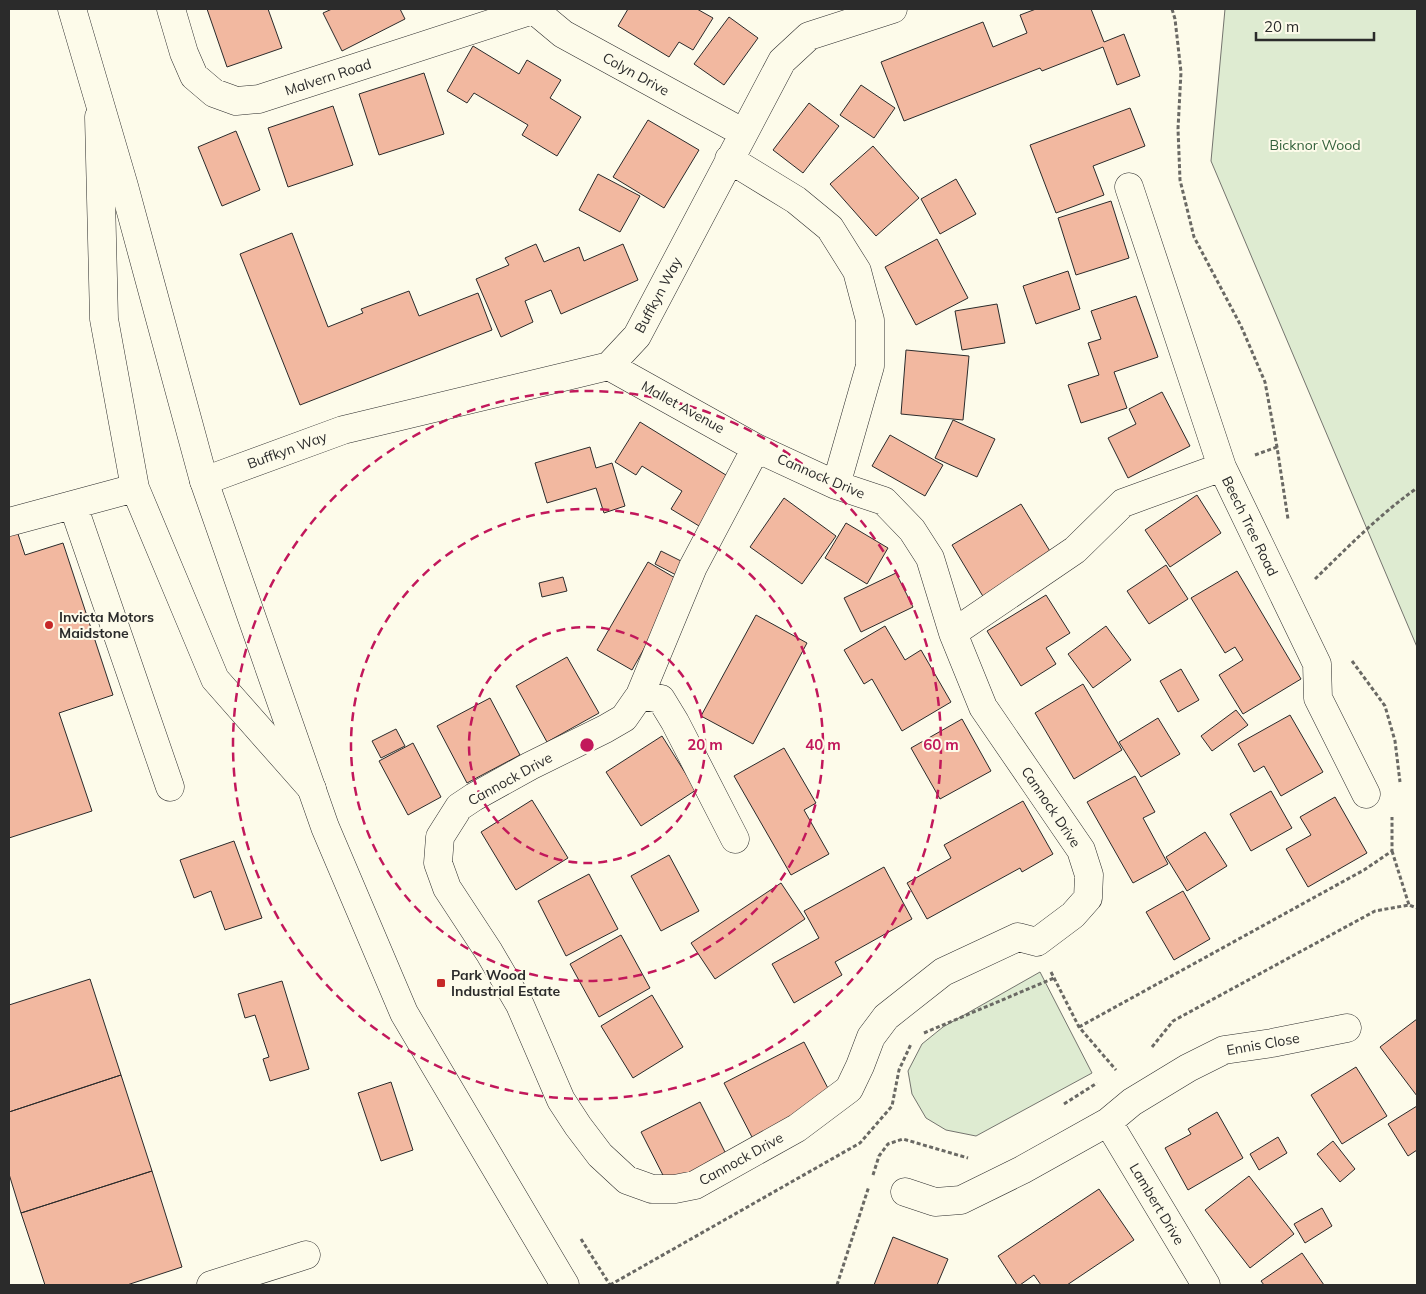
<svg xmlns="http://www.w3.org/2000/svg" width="1426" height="1294" font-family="Mulish,sans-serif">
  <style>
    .green { fill: #deebd1; stroke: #74746e }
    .building { fill: #f2b8a0; stroke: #2b2b2b }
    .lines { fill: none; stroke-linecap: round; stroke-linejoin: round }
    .minor-casing { stroke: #2b2b2b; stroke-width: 29 }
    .major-casing { stroke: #2b2b2b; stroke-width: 29 }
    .path { stroke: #6a6964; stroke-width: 3; stroke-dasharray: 4 2.5; stroke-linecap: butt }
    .minor { stroke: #fdfbea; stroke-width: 28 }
    .major { stroke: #fdfbea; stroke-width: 28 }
    .ring { fill: none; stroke: #c2185b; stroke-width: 2.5; stroke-dasharray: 9 6 }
    .poi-dot { fill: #c62828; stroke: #fdfbea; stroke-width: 2 }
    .labels { text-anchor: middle; stroke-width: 4; stroke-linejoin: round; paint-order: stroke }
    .street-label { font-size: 14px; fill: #2b2b2b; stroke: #fdfbea }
    .park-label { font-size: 14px; fill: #34623c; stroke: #fdfbea }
    .poi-label { font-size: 14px; font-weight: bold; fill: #2b2b2b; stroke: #fdfbea; text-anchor: start }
    .centre { fill: #c2185b; stroke: #fdfbea; stroke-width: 2.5 }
    .ring-label { font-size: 15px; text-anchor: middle; font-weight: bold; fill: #c2185b; stroke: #fdfbea; stroke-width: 4; stroke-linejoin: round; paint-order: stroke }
  </style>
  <rect width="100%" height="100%" fill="#fdfbea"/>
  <!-- green -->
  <path class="green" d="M1225 9H1417V647L1211 161Z
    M1040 972 1092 1073 976 1136 946 1130 926 1118 912 1094 908 1071 922 1044 943 1027Z"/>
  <!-- building -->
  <path class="building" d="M207 9H268L282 48 227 67Z
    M332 9H400L405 19 342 51 323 13Z
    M628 9H697L713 18 693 50 679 42 669 57 618 26Z
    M1036 9H1091L1104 42 1124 34 1140 76 1117 85 1103 47 1042 71 1040 68 904 121 881 62 983 22 993 47 1027 33 1020 15Z
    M729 17 758 38 724 85 694 64Z
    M473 46 519 74 527 60 561 80 550 98 581 117 557 156 522 135 528 125 474 93 467 103 447 91Z
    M424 73 444 134 379 155 359 94Z
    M861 85 895 108 874 138 840 115Z
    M809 103 839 126 803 173 773 150Z
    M333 106 353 165 288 187 268 128Z
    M1130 108 1145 146 1093 166 1104 195 1056 213 1030 145Z
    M648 120 699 150 664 208 613 177Z
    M236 131 260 190 222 206 198 147Z
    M873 146 919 198 876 236 830 184Z
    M598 174 640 196 620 232 579 210Z
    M956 179 976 214 940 234 921 199Z
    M1111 201 1129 258 1076 275 1058 218Z
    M292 233 328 327 363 313 361 309 409 291 419 316 478 293 492 330 300 405 240 254Z
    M937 239 968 298 916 325 885 267Z
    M536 244 544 262 579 247 584 261 623 244 638 280 561 314 551 290 525 301 533 322 501 337 476 279 509 265 505 258Z
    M1068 271 1080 309 1036 324 1023 286Z
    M1136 296 1158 357 1114 372 1127 408 1081 423 1068 385 1099 375 1088 343 1101 339 1091 311Z
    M997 304 1005 343 962 350 955 311Z
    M906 350 969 356 963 420 901 414Z
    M1162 392 1190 446 1128 478 1108 438 1136 424 1129 409Z
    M953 420 995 439 977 477 935 458Z
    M640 422 734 480 704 529 671 509 682 491 642 466 636 475 615 462Z
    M890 435 943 465 925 496 872 466Z
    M590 447 596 468 612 463 625 506 604 513 596 488 547 503 535 463Z
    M1197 495 1221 533 1170 567 1145 530Z
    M784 498 836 536 802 584 750 547Z
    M1021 504 1056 561 987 603 952 545Z
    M846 523 888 548 867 584 825 558Z
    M16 528 25 555 63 543 113 695 59 713 92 811 9 838V531Z
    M661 551 685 563 678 576 655 564Z
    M648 562 682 582 632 670 597 650Z
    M1166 565 1188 599 1149 624 1127 591Z
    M1237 571 1301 679 1243 714 1219 675 1243 660 1235 647 1225 653 1191 598Z
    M896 573 913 607 861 632 844 598Z
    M563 577 567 591 542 597 539 583Z
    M1046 595 1070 633 1046 648 1056 664 1021 686 987 631Z
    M756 615 807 643 753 744 701 716Z
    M885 626 905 660 921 650 951 702 902 731 872 679 864 684 844 650Z
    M1106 626 1131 660 1093 688 1068 654Z
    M567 657 599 713 547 742 516 686Z
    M1181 669 1199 700 1178 712 1160 681Z
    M1083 684 1122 750 1074 779 1035 713Z
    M490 698 520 755 467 783 437 726Z
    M1236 710 1248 725 1212 751 1201 736Z
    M1290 715 1323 772 1281 796 1264 766 1254 772 1238 744Z
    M1158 718 1180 754 1141 777 1119 742Z
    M962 719 991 771 940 799 911 748Z
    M396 729 405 746 381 758 372 741Z
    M662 736 696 790 641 826 606 772Z
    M413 743 441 797 408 815 379 761Z
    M784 748 816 803 804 810 829 854 791 875 734 776Z
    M1135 776 1155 812 1143 818 1168 864 1133 883 1087 802Z
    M1271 791 1292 828 1251 851 1230 814Z
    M1335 797 1367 853 1308 887 1286 849 1311 835 1300 817Z
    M532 800 568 858 516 890 481 832Z
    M1023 801 1053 854 1022 872 1020 868 927 919 907 883 951 858 944 845Z
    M1205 832 1227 866 1187 891 1166 857Z
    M234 841 262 918 225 930 211 891 194 898 180 860Z
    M669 855 699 911 661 931 631 876Z
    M884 867 912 919 835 962 842 975 794 1003 772 964 819 938 804 911Z
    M589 874 618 929 566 956 538 901Z
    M781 883 805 919 715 979 691 943Z
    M1183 891 1210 939 1174 960 1146 912Z
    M621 935 650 988 599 1017 570 964Z
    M90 979 121 1075 9 1112V1005Z
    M282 981 309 1069 270 1081 263 1059 269 1057 255 1015 245 1018 238 994Z
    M652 995 683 1047 633 1078 601 1026Z
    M1417 1019V1096L1380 1047Z
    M804 1042 833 1098 753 1139 724 1083Z
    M1356 1067 1387 1116 1342 1144 1311 1095Z
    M121 1075 152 1171 21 1213 9 1174V1112Z
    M391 1082 413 1150 381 1161 358 1093Z
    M700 1102 728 1158 669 1187 641 1132Z
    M1417 1106V1150L1408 1156 1388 1124Z
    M1217 1112 1243 1158 1188 1190 1165 1148 1191 1134 1188 1129Z
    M1278 1137 1287 1153 1259 1170 1250 1154Z
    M1333 1141 1355 1169 1340 1182 1317 1154Z
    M152 1171 182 1267 127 1285H45L21 1213Z
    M1249 1176 1294 1234 1250 1268 1205 1210Z
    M1099 1189 1134 1240 1067 1285H1041L1034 1275 1020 1285H1017L998 1256Z
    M1322 1208 1332 1226 1305 1243 1294 1224Z
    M893 1237 948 1259 937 1285H874Z
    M1302 1253 1324 1285H1264L1261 1281Z"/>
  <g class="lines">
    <!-- minor casing -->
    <g class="minor-casing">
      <path id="minor" d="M171 9 184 53 194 76 214 93 236 101 259 99 533 10
        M533 9 563 34 744 133
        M99 117 104 319 135 488 215 679 312 789
        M729 159 796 200 830 228 857 271 870 320V366L836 485
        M1129 187 1222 467
        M609 366 756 448 836 485 884 501 912 530 930 558 953 633 983 707 1081 850 1089 875 1088 898 1073 915 1037 942 1018 937 943 972 886 1017 871 1037 860 1066 849 1089 797 1128 695 1185 675 1189H652L627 1180 600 1155 578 1126 561 1100 520 1005 489 952 447 888 438 863 440 837 459 807 474 797 530 766 605 729 624 718 640 695 693 567 756 448
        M204 481 343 430 609 366 637 336 782 61 809 36 893 9
        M73 505 170 787
        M9 522 135 488
        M953 633 1075 550 1123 503 1222 467 1317 664 1318 698 1366 794
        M640 695 661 699 675 722 735 839
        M1108 1122 1206 1285
        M905 1192 935 1202 961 1200 1022 1170 1108 1122 1132 1102 1188 1068 1224 1050 1272 1043 1347 1028
        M211 1285 306 1255"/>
    </g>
    <!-- major casing -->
    <g class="major-casing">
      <path id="major" d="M72 9 124 186 204 481 325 827 404 1013 565 1285"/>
    </g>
    <!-- path -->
    <path class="path" d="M1172 9 1175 19 1181 72 1178 129 1180 180 1194 237 1241 326 1265 382 1277 447 1288 519
      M1255 455 1277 447
      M1315 579C1348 547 1380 514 1417 488
      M1352 661 1385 706 1395 741 1400 782
      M1392 851 1409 905
      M1051 972 1079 1027 1116 1070
      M1079 1027 1364 870 1392 851V817
      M924 1033 1054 978
      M1152 1047 1173 1021 1375 911 1409 905 1417 908
      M1064 1104 1097 1083
      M873 1175 879 1156 888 1144 903 1139 968 1158
      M581 1239 610 1285
      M610 1285 860 1143 892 1106 899 1070 911 1044
      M837 1285 869 1186"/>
    <!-- minor -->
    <use href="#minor" class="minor"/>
    <!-- major -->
    <use href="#major" class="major"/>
  </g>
  <!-- distance rings -->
  <g class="ring">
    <circle cx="587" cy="745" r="118"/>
    <circle cx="587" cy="745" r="236"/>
    <circle cx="587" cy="745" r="354"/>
  </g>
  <!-- markers -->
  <g class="poi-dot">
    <circle cx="49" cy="625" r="5"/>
    <rect x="436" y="978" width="10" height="10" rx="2.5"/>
  </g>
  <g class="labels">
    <!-- street labels -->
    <g class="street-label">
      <text transform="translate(636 74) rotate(29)" y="5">Colyn Drive</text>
      <text transform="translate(328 77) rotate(-18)" y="5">Malvern Road</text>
      <text transform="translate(658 295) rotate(-62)" y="5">Buffkyn Way</text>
      <text transform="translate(683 407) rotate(29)" y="5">Mallet Avenue</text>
      <text transform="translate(287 450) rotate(-20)" y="5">Buffkyn Way</text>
      <text transform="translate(821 476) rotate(23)" y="5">Cannock Drive</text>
      <text transform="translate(1250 526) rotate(64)" y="5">Beech Tree Road</text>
      <text transform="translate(510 779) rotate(-29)" y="5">Cannock Drive</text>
      <text transform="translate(1051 807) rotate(56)" y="5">Cannock Drive</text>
      <text transform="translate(1263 1044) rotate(-10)" y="5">Ennis Close</text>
      <text transform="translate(741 1159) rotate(-29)" y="5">Cannock Drive</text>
      <text transform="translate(1157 1204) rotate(59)" y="5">Lambert Drive</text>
    </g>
    <!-- park labels -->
    <g class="park-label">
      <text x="1315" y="150">Bicknor Wood</text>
    </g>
    <!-- poi labels -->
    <g class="poi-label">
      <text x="59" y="622">Invicta Motors<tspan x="59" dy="16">Maidstone</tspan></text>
      <text x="451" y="980">Park Wood<tspan x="451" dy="16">Industrial Estate</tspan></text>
    </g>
  </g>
  <circle cx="587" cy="745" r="8" class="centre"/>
  <g class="ring-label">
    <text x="705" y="750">20 m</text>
    <text x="823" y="750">40 m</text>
    <text x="941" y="750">60 m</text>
  </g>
  <!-- border -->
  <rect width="1426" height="1294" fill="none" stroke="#2b2b2b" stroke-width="20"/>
  <!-- scale -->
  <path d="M1256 32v8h118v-8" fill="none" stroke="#2b2b2b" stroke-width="2.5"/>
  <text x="1264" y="32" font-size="15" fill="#2b2b2b" stroke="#fdfbea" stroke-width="4" paint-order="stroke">20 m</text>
</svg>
